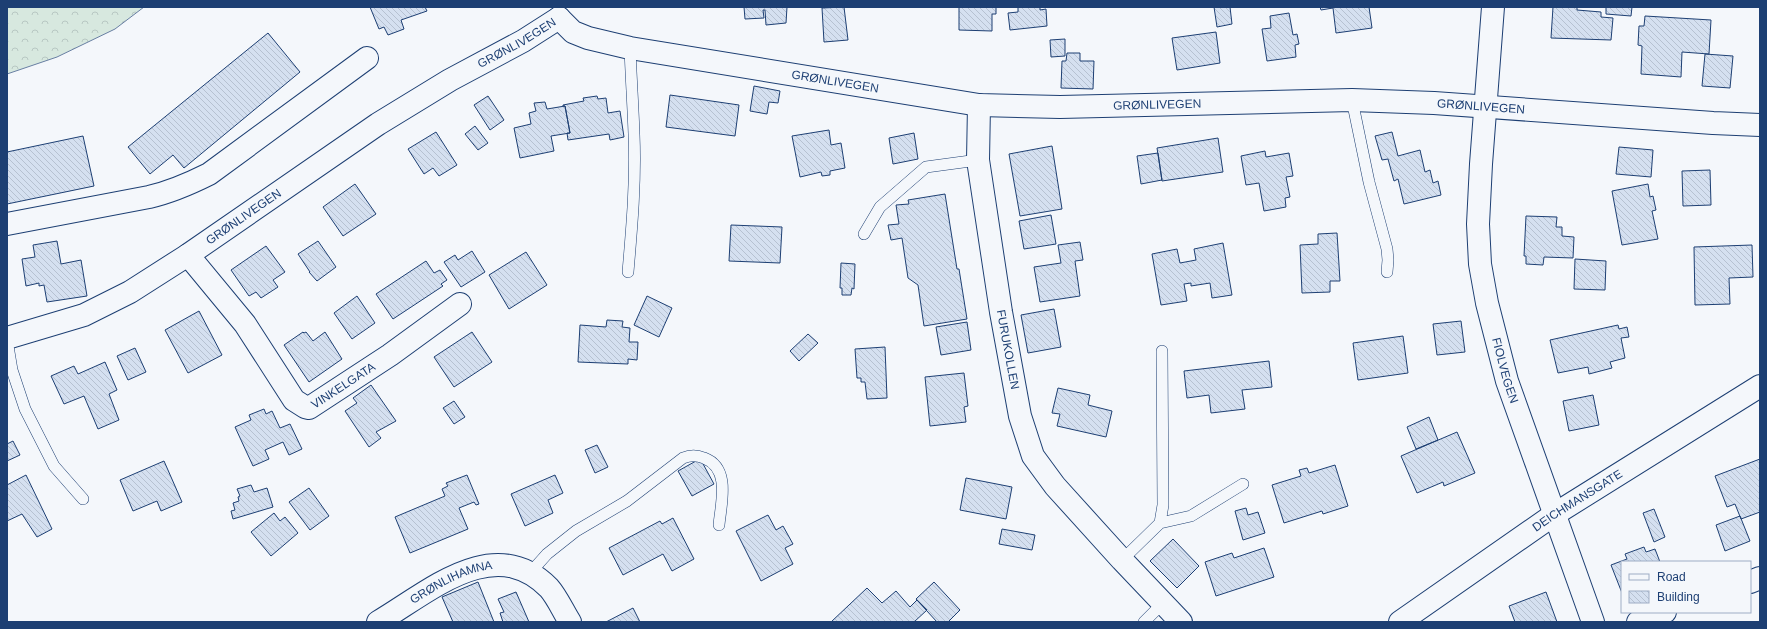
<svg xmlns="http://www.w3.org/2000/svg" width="1767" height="629" font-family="Helvetica,sans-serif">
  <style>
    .forest { fill: url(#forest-crowns); stroke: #687fa3 }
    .building { fill: url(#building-back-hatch); stroke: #1d3f73 }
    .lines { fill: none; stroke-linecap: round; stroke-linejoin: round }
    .lane-casing { stroke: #1d3f73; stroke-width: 12 }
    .street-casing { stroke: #1d3f73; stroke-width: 24 }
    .secondary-casing { stroke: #1d3f73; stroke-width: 24 }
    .lane { stroke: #f4f7fb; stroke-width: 11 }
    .street { stroke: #f4f7fb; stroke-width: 22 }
    .secondary { stroke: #f4f7fb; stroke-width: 22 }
    .labels { text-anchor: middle; stroke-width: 3; stroke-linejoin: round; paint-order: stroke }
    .street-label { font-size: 12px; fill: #1d3f73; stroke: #f4f7fb }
  </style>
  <defs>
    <pattern id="forest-crowns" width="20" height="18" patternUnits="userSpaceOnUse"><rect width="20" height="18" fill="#d7e8df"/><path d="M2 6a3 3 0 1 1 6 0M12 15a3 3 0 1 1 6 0" fill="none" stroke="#b8c8c3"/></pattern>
    <pattern id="building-back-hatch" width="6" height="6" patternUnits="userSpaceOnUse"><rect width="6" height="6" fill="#d5e0f0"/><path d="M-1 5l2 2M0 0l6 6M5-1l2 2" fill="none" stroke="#b6c1d1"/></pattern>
  </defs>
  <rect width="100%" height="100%" fill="#f4f7fb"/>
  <!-- forest -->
  <path class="forest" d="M7 7H144L115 29 57 57 7 74Z"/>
  <!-- building -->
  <path class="building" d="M370 7H425L427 11 401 20 404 29 388 35 384 27 379 29Z
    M744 7H787L786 23 766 25 765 10H763L764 18 745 19Z
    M844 7 848 40 824 42 822 8Z
    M959 7H996V14H992V31L959 30Z
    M1018 7H1040V10L1046 9 1047 26 1010 30 1008 13 1018 12Z
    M1214 7H1230L1232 24 1217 27Z
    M1320 7H1369L1372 28 1336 33 1333 8 1321 10Z
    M1553 7H1577V10L1601 12V17L1613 18 1611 40 1551 38Z
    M1606 7H1632L1631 16 1606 14Z
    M1289 13 1293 35 1297 34 1299 44 1295 45 1296 57 1267 61 1262 29 1271 28 1270 16Z
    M1645 16 1711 20 1709 54 1682 52 1681 77 1641 74 1642 46 1638 45 1639 26H1644Z
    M1216 32 1220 63 1177 70 1172 38Z
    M268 33 300 72 184 168 173 155 150 174 128 147Z
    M1065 39V56L1051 57 1050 40Z
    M1067 53H1080V61H1094L1093 89 1061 88 1062 61H1066Z
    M1705 54 1733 56 1730 88 1702 86Z
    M754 86 780 91 778 103 769 102 767 114 750 111Z
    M670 95 739 105 735 136 666 127Z
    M488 96 504 120 490 130 474 105Z
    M597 96 598 99 606 98 608 113 620 111 624 137 610 140 609 134 568 140 567 133H570L565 106H563V105L584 101 583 98Z
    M545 102 547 109 565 106 570 133 551 136 554 151 520 158 514 128 531 124 529 113 536 111 534 103Z
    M475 126 488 143 478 150 465 134Z
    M829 130 831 145 841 143 845 168 830 171V175L822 176 821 172 800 177 792 136Z
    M436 132 457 165 439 176 433 168 424 174 408 149Z
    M1392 132 1398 156 1420 150 1425 172 1430 170 1433 183 1438 181 1441 195 1404 204 1398 179 1394 181 1388 159 1382 160 1375 136Z
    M914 133 918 159 893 164 889 138Z
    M83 136 94 186 7 204V152Z
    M1218 138 1223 172 1162 181 1157 148Z
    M1052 146 1062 209 1020 216 1009 154Z
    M1619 147 1653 150 1651 177 1616 174Z
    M1265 151 1266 157 1289 153 1293 176 1286 177 1290 197 1285 198 1286 207 1264 211 1259 183 1246 185 1241 156Z
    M1158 153 1162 180 1141 184 1137 156Z
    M1710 170 1711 205 1683 206 1682 171Z
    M355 184 376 214 343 236 323 207Z
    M1648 184 1650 197 1653 196 1656 210 1652 211 1658 239 1622 245 1612 191Z
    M945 194 957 269H959L967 319 924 326 918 285 908 278 902 238 891 240 888 225 899 224 896 205 909 204 908 200Z
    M1051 215 1056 244 1024 249 1019 221Z
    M1526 216 1557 217 1556 227H1562V236L1574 237 1573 258 1544 257 1543 265 1526 264V256H1524Z
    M731 225 782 227 780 263 729 261Z
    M1337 233 1340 281H1330V292L1302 293 1300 245 1318 244V234Z
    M57 241 61 264 81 260 87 296 47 302 44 285 39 286V283L26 286 22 259 35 257 33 245Z
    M318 241 336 267 317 281 309 272H310L298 254Z
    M1080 242 1083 260 1075 261 1080 296 1040 302 1034 267 1061 263 1058 245Z
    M1223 243 1232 295 1212 298 1210 283 1191 286V283L1184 284 1187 301 1161 305 1152 254 1177 249 1180 263 1196 260 1194 249Z
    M1752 245 1753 277 1729 278 1730 304 1695 305 1694 247Z
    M266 246 285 272 273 280 278 287 261 298 256 292 249 296 231 270Z
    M472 251 485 272 461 287 444 262 455 255 458 260Z
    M526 252 547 285 509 309 489 275Z
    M1575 259 1606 261 1605 290 1574 289Z
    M426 261 434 273 440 270 447 280 441 284 443 286 393 319 376 294Z
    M841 263 855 264 854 289 852 288 851 295H842V288H840Z
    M357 296 375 323 352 339 334 313Z
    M647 296 672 308 659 337 634 325Z
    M1054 309 1061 347 1028 353 1021 315Z
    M199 311 222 355 188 373 165 330Z
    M607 320 623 321 622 327 630 328 629 342H638L637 360 628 359V364L578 362 580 325 606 327Z
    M1461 321 1465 352 1437 355 1433 324Z
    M967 322 971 350 941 355 936 327Z
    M1618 325 1619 329 1627 327 1629 337 1621 338 1625 358 1610 362 1612 368 1589 374 1588 367 1558 373 1550 340Z
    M303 332 304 333 306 332 313 341 325 332 342 359 309 382 284 345Z
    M472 332 492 362 454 387 434 357Z
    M808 334 818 343 799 361 790 351Z
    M1403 336 1408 373 1358 380 1353 343Z
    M885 347 887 398 867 399 865 382H861V378H857L855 349Z
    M135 348 146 372 128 380 117 356Z
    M1269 361 1272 387 1242 390 1245 409 1211 413 1209 395 1187 398 1184 371Z
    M105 362 117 390 109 394 119 420 98 429 84 396 64 404 51 376 74 366 78 374Z
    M964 373 968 406 964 407 966 422 930 426 925 377Z
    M371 385 396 421 376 432 381 438 369 447 345 411 357 403 353 398Z
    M1058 388 1090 395 1088 405 1112 411 1106 437 1057 426 1060 414 1052 413Z
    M1593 395 1599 425 1569 431 1563 401Z
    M454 401 465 417 454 424 443 408Z
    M264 409 266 414 272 411 280 428 290 424 302 449 289 455 283 442 265 450 269 459 253 466 235 427 251 420 249 415Z
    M1429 417 1438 440 1416 449 1407 427Z
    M1457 432 1475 473 1444 486 1443 482 1417 493 1401 456Z
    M13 441 20 455 7 461V444Z
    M597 445 608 467 595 473 585 450Z
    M1760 459V512L1741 519 1735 504 1727 507 1715 476Z
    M164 461 182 502 161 511 157 501 133 511 120 480Z
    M696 461 702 462 714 484 692 496 678 471Z
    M1335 465 1348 506 1323 514 1322 511 1284 523 1272 485 1301 476 1299 470 1307 468 1309 473Z
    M26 475 52 529 37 537 22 514 7 521V485Z
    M467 475 479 504 476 505 474 502 459 508 468 529 410 553 395 517 445 496 442 489 448 486 446 483Z
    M555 475 563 493 548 500 553 513 525 526 511 494Z
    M966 478 1012 487 1006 519 960 510Z
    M251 485 254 492 267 488 273 507 233 519 231 511 235 510 233 503 239 501 238 497 240 496 237 489Z
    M309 488 329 516 310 530 289 502Z
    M1246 508 1248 515 1258 512 1265 533 1243 540 1235 511Z
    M1654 509 1665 537 1654 542 1643 513Z
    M274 513 280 521 285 517 298 533 271 556 251 532Z
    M768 515 776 530 783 526 793 544 785 548 793 564 761 581 736 531Z
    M1740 516 1750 541 1725 551 1716 525Z
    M673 518 694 559 672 571 663 554 623 575 609 548 660 521 662 524Z
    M1002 529 1035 535 1032 550 999 544Z
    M1173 539 1199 566 1177 588 1150 561Z
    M1644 547 1646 552 1655 549 1660 562H1622V593L1611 565 1627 559 1625 554Z
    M1264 548 1274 577 1216 596 1205 562 1232 553 1234 558Z
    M478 582 494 622H453L442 597Z
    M934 582 960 610 948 622H937L916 599Z
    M867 588 882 603 896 591 910 607 917 600 927 610 914 622H831Z
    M516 592 529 622H503L500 613 504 612 498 599Z
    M1546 592 1557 622H1515L1509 606Z
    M633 608 640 622H606Z"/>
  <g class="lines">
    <!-- lane casing -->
    <g class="lane-casing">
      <path id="lane" d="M1352 100 1369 182 1387 249 1388 260 1387 272
        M864 234 880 207 926 167 978 160
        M628 272C632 226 636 180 634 134 633 105 631 77 630 48
        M7 340 12 370 25 409 54 466 83 499
        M1160 523 1163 505 1162 351
        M1122 560 1160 523 1191 516 1243 484
        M530 573 547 554 576 531 627 501 683 458C690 455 697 455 704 458 731 468 721 503 719 525
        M1144 622 1163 603"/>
    </g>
    <!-- street casing -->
    <g class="street-casing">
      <g id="street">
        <path id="s1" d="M1493 7 1481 164 1478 224 1480 264 1487 303 1507 381 1593 622"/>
        <path id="s2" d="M559 18 573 32 588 38 630 48 979 105 1060 107 1352 100 1434 103 1713 123 1760 125"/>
        <path id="s3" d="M979 105 978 160 1001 312 1020 416 1033 456 1055 486 1122 560 1181 622"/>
        <path d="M7 224 149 197C171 192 189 184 209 174L367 58"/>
        <path id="s4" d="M188 255 245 324 294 400 305 407 309 408 390 355 460 304"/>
        <path id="s5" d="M7 338 84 315 130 292 188 255 378 124 450 80 523 41 559 18"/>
        <path d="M1750 582 1760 578"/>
        <path id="s6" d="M378 622C429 592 494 532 549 588 557 597 563 611 570 622"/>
        <path d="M1638 622 1665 612"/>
      </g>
    </g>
    <!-- secondary casing -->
    <g class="secondary-casing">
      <g id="secondary">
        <path id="s7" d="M1400 622 1555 514 1760 386"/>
      </g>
    </g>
    <!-- lane -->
    <use href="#lane" class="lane"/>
    <!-- street -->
    <use href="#street" class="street"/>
    <!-- secondary -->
    <use href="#secondary" class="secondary"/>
  </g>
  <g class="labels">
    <!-- street labels -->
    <g class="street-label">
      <text dy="4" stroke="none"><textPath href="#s5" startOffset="592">GRØNLIVEGEN</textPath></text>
      <text dy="4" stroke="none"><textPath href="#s2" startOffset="287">GRØNLIVEGEN</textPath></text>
      <text dy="4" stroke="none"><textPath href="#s2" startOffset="611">GRØNLIVEGEN</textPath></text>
      <text dy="4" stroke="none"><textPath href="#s2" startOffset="935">GRØNLIVEGEN</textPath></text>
      <text dy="4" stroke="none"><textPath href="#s5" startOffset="268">GRØNLIVEGEN</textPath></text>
      <text dy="4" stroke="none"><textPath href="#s3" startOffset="247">FURUKOLLEN</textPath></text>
      <text dy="4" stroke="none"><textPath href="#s1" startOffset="367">FIOLVEGEN</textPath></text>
      <text dy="4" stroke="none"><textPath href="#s4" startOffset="238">VINKELGATA</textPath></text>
      <text dy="4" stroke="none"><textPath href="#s7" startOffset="215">DEICHMANSGATE</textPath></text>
      <text dy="4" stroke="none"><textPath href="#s6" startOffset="84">GRØNLIHAMNA</textPath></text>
    </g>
  </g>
  <!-- border -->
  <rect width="1767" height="629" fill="none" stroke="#1d3f73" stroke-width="16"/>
  <!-- legend -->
  <rect x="1621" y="561" width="130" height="52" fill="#f4f7fb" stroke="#9eadc5"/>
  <rect x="1629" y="574" width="20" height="6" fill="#f4f7fb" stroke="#9eadc5"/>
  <text x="1657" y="581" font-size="12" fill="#1d3f73">Road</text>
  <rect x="1629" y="591" width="20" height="12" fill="url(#building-back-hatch)" stroke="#9eadc5"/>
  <text x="1657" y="601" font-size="12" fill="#1d3f73">Building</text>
</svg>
